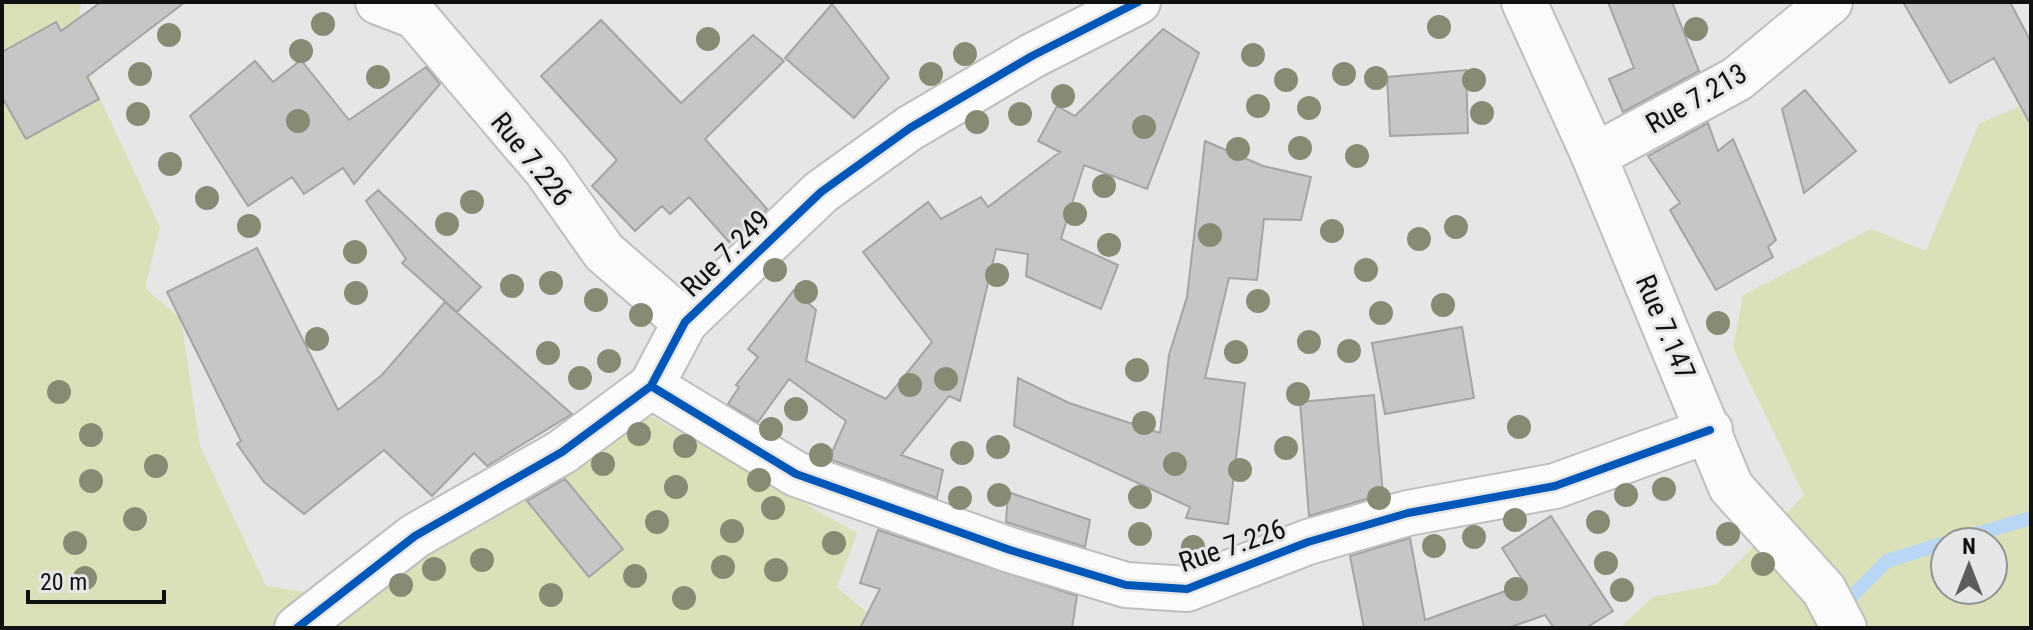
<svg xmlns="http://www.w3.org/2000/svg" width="2033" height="630" font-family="'Roboto Condensed',sans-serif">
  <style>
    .green { fill: #dce0b8; fill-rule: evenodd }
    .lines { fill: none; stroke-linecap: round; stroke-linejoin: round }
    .stream { stroke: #bad6f5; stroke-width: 14 }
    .building { fill: #c6c6c6; stroke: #a4a4a4; stroke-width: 2 }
    .minor-casing { stroke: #bebebe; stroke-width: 48 }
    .tertiary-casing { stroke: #bebebe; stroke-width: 48 }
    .minor { stroke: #fbfbfb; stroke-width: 44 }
    .tertiary { stroke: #fbfbfb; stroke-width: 44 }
    .cycleway-casing { stroke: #e5e6e7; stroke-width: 13 }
    .cycleway { stroke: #0057b8; stroke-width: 8 }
    .tree { fill: #888b74 }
    .labels { text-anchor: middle; stroke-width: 6; stroke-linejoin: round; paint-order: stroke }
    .street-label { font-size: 28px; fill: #101111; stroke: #e5e6e7 }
  </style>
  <rect width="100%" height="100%" fill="#e6e6e6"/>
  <!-- green -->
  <path class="green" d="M2 2H81L76 47 160 227 145 288 181 319 200 446 266 586 313 593 651 416 857 533 837 587 885 628H2Z
    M2031 101V628H1619L1653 597 1717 584 1804 495 1733 348 1743 295 1871 229 1926 251 1979 124ZM1945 542H1993V590H1945Z"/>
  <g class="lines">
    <!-- stream -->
    <path class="stream" d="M1949 542 2031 518
      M1840 608 1887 561 1945 543"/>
  </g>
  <!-- building -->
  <path class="building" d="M101 2H185L87 77 99 99 26 139 2 97V52L56 22 61 31Z
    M1608 2H1672L1699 71 1623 112 1609 79 1634 68Z
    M1903 2H2010L2031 42V125L1994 58 1950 83Z
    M832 4 889 78 854 118 785 58Z
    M601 20 681 103 753 35 784 61 705 139 767 209 729 242 689 197 670 214 662 206 635 231 592 186 617 160 541 76Z
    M1163 29 1199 53 1147 189 1084 165 1061 239 1118 265 1101 309 1026 276 1028 254 996 249 960 401 949 396 901 455 943 470 937 498 829 459 846 421 789 379 758 422 728 404 739 387 736 385 758 357 748 349 794 290 816 310 806 361 886 399 932 342 863 252 928 202 941 219 981 197 988 207 1060 152 1038 141 1057 106 1075 116Z
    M301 60 349 120 426 67 440 84 354 184 343 168 304 194 292 177 248 206 190 116 255 61 273 82Z
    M1466 70 1468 133 1390 136 1387 77Z
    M1805 90 1856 151 1804 193 1782 109Z
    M1708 123 1718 151 1733 139 1776 240 1768 247 1773 257 1716 290 1670 210 1680 203 1648 156Z
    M1205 141 1263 166 1311 177 1301 220 1264 219 1257 280 1229 278 1205 378 1245 383 1228 524 1186 518 1190 507 1014 426 1018 378 1069 403 1160 433 1169 355 1187 297Z
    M378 190 481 287 457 312 402 263 406 259 366 201Z
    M257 248 338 410 382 375 445 302 572 414 487 466 474 453 432 496 384 450 304 514 264 482 237 444 241 441 167 292Z
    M1462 327 1474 398 1385 414 1372 343Z
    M1374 395 1383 494 1309 516 1300 402Z
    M565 479 623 549 589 577 527 501Z
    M1008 492 1090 520 1085 547 1006 522Z
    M1551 516 1613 611 1586 628H1554L1545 615 1508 628H1364L1350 556 1410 538 1425 620 1525 584 1502 548Z
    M878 530 1077 596 1072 628H860L880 589 860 583Z"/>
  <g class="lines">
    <!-- minor casing -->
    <g class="minor-casing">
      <path id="minor" d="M378 2 415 16 546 170 604 252 685 322
        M1594 156 1737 79 1830 2
        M651 386 796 474 1010 550 1126 585 1187 589 1308 542 1408 513 1555 486 1710 430
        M297 628 415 536 562 452 651 386 685 322 821 192 910 128 1032 56 1138 2"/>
    </g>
    <!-- tertiary casing -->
    <g class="tertiary-casing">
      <path id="tertiary" d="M1524 2 1594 156 1731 487 1824 590 1844 628"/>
    </g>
    <!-- minor -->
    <use href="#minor" class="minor"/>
    <!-- tertiary -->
    <use href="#tertiary" class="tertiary"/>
    <!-- cycleway casing -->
    <g class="cycleway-casing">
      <path id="cycleway" d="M651 386 796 474 1010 550 1126 585 1187 589 1308 542 1408 513 1555 486 1710 430
        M297 628 415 536 562 452 651 386 685 322 821 192 910 128 1032 56 1138 2"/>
    </g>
    <!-- cycleway -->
    <use href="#cycleway" class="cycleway"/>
  </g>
  <!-- trees -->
  <g class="tree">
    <circle cx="323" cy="24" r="12"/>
    <circle cx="1439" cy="27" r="12"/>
    <circle cx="1696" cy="29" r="12"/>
    <circle cx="169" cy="35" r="12"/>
    <circle cx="708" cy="39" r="12"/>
    <circle cx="301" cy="51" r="12"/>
    <circle cx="965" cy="54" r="12"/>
    <circle cx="1253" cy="55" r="12"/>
    <circle cx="140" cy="74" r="12"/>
    <circle cx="931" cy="74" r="12"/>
    <circle cx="1344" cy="74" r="12"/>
    <circle cx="378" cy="77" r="12"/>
    <circle cx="1376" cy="78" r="12"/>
    <circle cx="1286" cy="80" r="12"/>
    <circle cx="1474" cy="80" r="12"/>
    <circle cx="1063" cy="96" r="12"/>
    <circle cx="1258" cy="106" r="12"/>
    <circle cx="1309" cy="108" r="12"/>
    <circle cx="1482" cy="113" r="12"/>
    <circle cx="138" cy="114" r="12"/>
    <circle cx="1020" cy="114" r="12"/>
    <circle cx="298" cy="121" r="12"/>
    <circle cx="977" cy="122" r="12"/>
    <circle cx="1144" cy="127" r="12"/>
    <circle cx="1300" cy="148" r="12"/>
    <circle cx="1238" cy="149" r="12"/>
    <circle cx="1357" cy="156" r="12"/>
    <circle cx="170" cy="164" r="12"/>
    <circle cx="1104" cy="186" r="12"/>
    <circle cx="207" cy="198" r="12"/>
    <circle cx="472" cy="202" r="12"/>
    <circle cx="1075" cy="214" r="12"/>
    <circle cx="447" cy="224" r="12"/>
    <circle cx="249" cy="226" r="12"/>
    <circle cx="1456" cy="227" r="12"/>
    <circle cx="1332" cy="231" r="12"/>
    <circle cx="1210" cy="235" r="12"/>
    <circle cx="1419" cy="239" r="12"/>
    <circle cx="1109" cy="245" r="12"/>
    <circle cx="355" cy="252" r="12"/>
    <circle cx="775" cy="270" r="12"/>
    <circle cx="1366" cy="270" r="12"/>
    <circle cx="997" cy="275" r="12"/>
    <circle cx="551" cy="283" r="12"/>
    <circle cx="512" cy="286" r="12"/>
    <circle cx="806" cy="292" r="12"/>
    <circle cx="356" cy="293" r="12"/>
    <circle cx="596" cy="300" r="12"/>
    <circle cx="1258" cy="301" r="12"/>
    <circle cx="1443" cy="305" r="12"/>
    <circle cx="1381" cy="313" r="12"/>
    <circle cx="641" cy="315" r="12"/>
    <circle cx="1718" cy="323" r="12"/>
    <circle cx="317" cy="339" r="12"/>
    <circle cx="1309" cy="342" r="12"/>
    <circle cx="1349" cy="351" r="12"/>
    <circle cx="1236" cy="352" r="12"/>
    <circle cx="548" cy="353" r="12"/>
    <circle cx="609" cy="361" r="12"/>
    <circle cx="1137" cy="370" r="12"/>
    <circle cx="580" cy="378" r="12"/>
    <circle cx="946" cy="379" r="12"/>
    <circle cx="910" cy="385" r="12"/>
    <circle cx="59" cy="392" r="12"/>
    <circle cx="1298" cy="394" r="12"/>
    <circle cx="796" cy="409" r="12"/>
    <circle cx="1144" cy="423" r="12"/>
    <circle cx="1519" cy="427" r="12"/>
    <circle cx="771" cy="429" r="12"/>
    <circle cx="639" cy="434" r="12"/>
    <circle cx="91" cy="435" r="12"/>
    <circle cx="685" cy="446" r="12"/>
    <circle cx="998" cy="447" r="12"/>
    <circle cx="1286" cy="448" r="12"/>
    <circle cx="962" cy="453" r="12"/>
    <circle cx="821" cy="455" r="12"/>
    <circle cx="603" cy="464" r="12"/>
    <circle cx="1175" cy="464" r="12"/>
    <circle cx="156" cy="466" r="12"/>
    <circle cx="1240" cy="470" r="12"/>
    <circle cx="759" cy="480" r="12"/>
    <circle cx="91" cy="481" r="12"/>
    <circle cx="676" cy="487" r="12"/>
    <circle cx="1664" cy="489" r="12"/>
    <circle cx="999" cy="495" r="12"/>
    <circle cx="1626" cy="495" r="12"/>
    <circle cx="1140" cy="497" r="12"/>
    <circle cx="960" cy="498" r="12"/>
    <circle cx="1379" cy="498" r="12"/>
    <circle cx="773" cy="508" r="12"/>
    <circle cx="135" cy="519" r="12"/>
    <circle cx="1515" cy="520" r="12"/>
    <circle cx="657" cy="522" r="12"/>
    <circle cx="1598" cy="522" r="12"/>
    <circle cx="732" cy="531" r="12"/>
    <circle cx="1140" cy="534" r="12"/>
    <circle cx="1728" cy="534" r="12"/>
    <circle cx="1474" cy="537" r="12"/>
    <circle cx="75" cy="543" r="12"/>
    <circle cx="834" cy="543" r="12"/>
    <circle cx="1434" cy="546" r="12"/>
    <circle cx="1193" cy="547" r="12"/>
    <circle cx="482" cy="560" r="12"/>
    <circle cx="1606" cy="563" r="12"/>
    <circle cx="1763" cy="564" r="12"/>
    <circle cx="723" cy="567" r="12"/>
    <circle cx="434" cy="569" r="12"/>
    <circle cx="776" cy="570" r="12"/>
    <circle cx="635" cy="576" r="12"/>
    <circle cx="85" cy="578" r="12"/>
    <circle cx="401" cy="585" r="12"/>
    <circle cx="1516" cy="589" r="12"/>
    <circle cx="1622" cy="590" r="12"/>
    <circle cx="551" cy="595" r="12"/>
    <circle cx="684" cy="598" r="12"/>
  </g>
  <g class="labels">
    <!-- street labels -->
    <g class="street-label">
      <text transform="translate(1696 98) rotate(-30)" y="10">Rue 7.213</text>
      <text transform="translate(532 159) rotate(51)" y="10">Rue 7.226</text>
      <text transform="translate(725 253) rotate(-44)" y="10">Rue 7.249</text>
      <text transform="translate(1666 327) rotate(67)" y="10">Rue 7.147</text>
      <text transform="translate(1232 545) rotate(-19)" y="10">Rue 7.226</text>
    </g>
  </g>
  <!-- border -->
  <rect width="2033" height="630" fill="none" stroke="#101111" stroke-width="8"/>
  <!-- north arrow -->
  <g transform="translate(1969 566)"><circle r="38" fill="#e5e6e7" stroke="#909191" stroke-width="2"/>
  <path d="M0-6L14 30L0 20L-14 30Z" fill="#5b5c5c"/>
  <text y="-12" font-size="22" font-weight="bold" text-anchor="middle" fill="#101111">N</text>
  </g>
  <!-- scale -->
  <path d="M28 590v12h136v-12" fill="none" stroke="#101111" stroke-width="4"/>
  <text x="40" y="590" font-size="24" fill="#101111" stroke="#e5e6e7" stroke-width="6" paint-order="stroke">20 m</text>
</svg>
